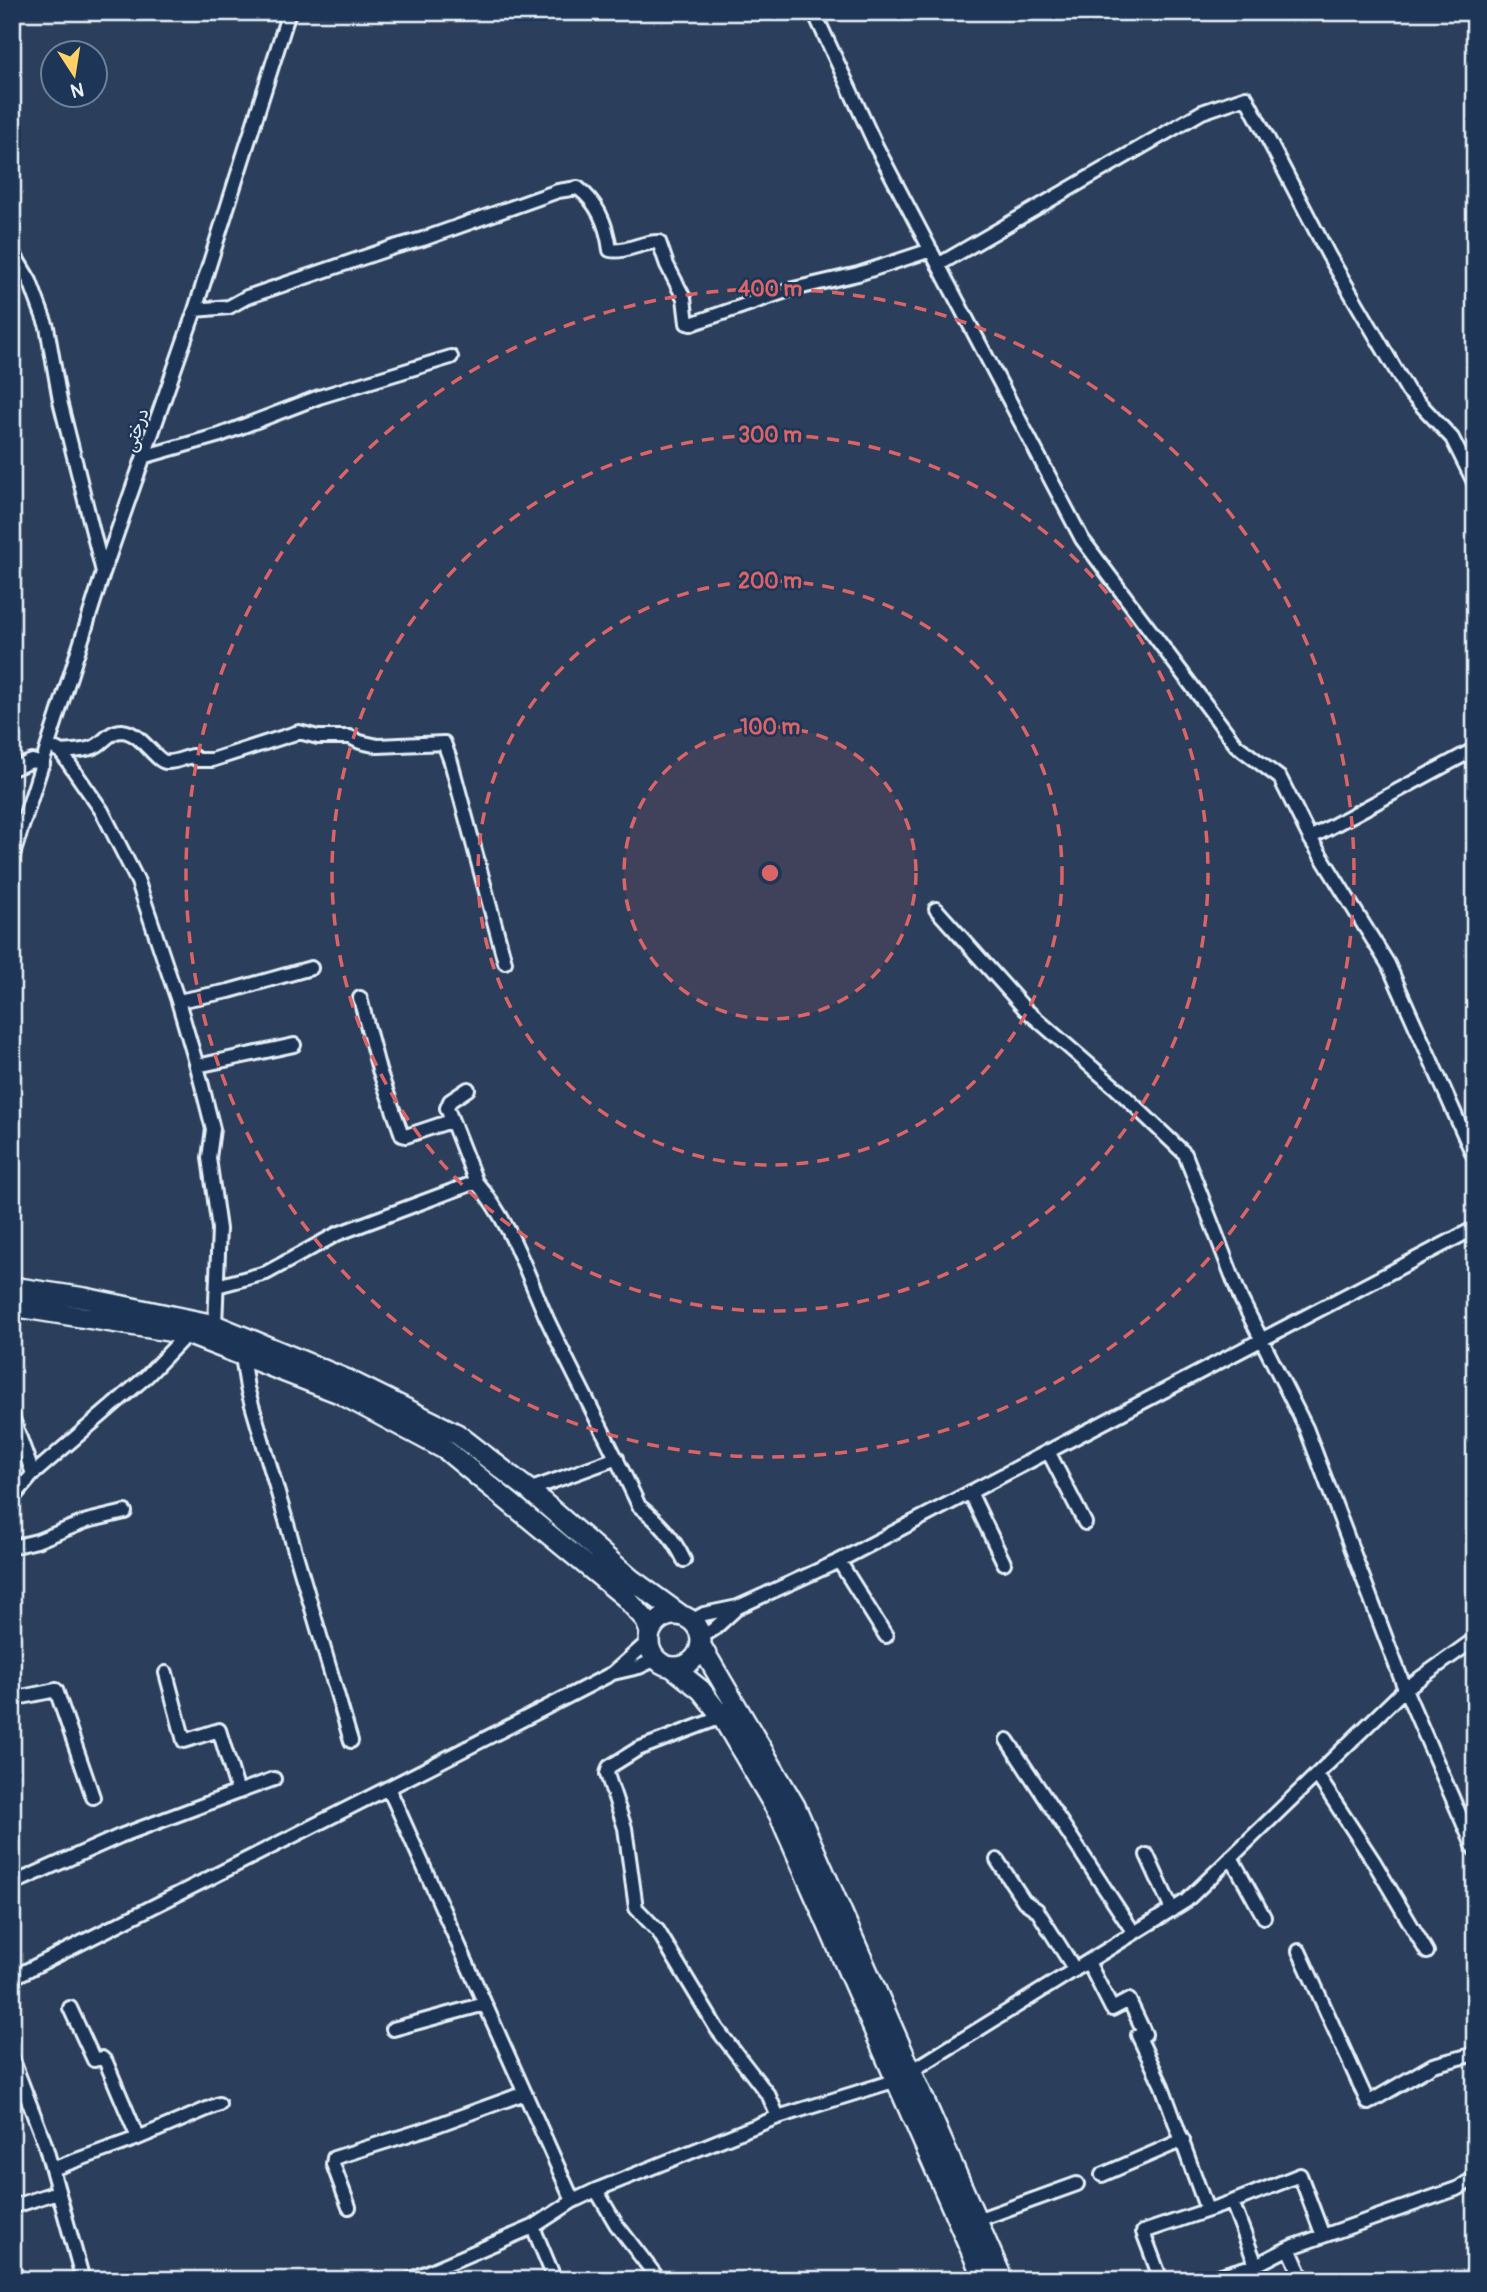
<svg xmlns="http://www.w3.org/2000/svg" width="1487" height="2292" font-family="Pangolin,'Playpen Sans Arabic',sans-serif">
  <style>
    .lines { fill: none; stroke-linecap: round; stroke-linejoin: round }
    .minor-casing { stroke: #e8f1f8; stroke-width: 18 }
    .highway-casing { stroke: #e8f1f8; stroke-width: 24 }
    .minor { stroke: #1d3557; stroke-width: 12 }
    .highway { stroke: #1d3557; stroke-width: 19 }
    .ring { fill: none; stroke: #db6466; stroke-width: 3.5; stroke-dasharray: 12 9 }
    .labels { text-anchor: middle; stroke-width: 5; stroke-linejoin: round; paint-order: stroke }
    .street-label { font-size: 18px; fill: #e8f1f8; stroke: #1d3557 }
    .centre { fill: #db6466; stroke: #1d3557; stroke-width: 3.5 }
    .ring-label { font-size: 21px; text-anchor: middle; font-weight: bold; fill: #db6466; stroke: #1d3557; stroke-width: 5; stroke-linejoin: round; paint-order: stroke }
  </style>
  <rect width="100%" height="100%" fill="#2b3e5b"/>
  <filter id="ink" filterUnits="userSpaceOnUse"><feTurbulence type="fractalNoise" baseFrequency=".0143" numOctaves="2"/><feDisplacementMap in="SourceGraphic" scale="14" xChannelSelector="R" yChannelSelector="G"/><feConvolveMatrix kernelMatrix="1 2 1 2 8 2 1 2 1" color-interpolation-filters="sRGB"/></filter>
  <g filter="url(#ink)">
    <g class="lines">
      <!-- minor casing -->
      <g class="minor-casing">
        <path id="minor" d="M814 12 876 146 1082 539 1236 745 1280 778 1310 838 1388 964 1475 1159
          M12 251 30 281 47 327 60 401 103 572
          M938 265 1202 112 1246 97 1329 256 1408 391 1452 438 1475 484
          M195 310 229 307 247 297 394 247 423 239 558 191 578 188C598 203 607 226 610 250 627 253 642 241 659 242L667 265 684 298 687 323 691 324 789 290 858 274 931 250
          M146 456 220 435 319 397 451 357
          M56 749 61 752 102 811 138 882 178 1001 197 1066 213 1129 209 1158 219 1229 215 1325
          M61 752C71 751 84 751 94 747 104 743 109 731 122 731 141 732 155 761 166 762 173 763 185 758 192 756L198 760H212L299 732 318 737H350L360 742 378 746 444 743 451 762 505 962
          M12 769 32 761 43 764
          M1310 838 1475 749
          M12 858 103 573 195 310 289 12
          M936 909 1025 1009 1116 1088 1185 1154 1241 1299 1306 1428 1405 1689 1475 1850
          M360 998 379 1070 402 1135 406 1136 451 1121
          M178 1001 229 991 311 968
          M197 1066 294 1045
          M468 1089 450 1101 447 1108 476 1182
          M217 1286 266 1273 337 1234 476 1182C510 1220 526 1272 547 1319 577 1382 610 1443 639 1506 659 1522 673 1537 684 1560
          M242 1356 247 1388 351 1741
          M12 1416 33 1474
          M1048 1451 1085 1523
          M529 1490 617 1458
          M970 1492 1004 1563
          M12 1499 33 1474 147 1376 187 1334
          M12 1547 37 1541 87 1521 125 1512
          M839 1561 886 1636
          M691 1621 704 1614 738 1607 839 1561 1475 1228
          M701 1637 714 1629 738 1607
          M613 1673 649 1641
          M12 1699 56 1690 93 1797
          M722 1717 638 1749 609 1767 607 1774 625 1828 636 1908 658 1931 717 2029 769 2096 778 2117
          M1007 1740 1134 1933
          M1317 1775 1374 1862 1427 1952
          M389 1789 573 2201
          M238 1792 274 1779
          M1147 1855 1172 1910
          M1231 1857 1264 1917
          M997 1860 1024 1901 1037 1910 1075 1970
          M12 1884 120 1836 238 1792 219 1730 184 1741 166 1673
          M1299 1951 1368 2103 1433 2065 1475 2054
          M1088 1962 1112 2009 1129 2000 1145 2034 1138 2035 1162 2086 1207 2210
          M12 1978C212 1876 413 1777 613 1673L639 1667 656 1659
          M70 2008 94 2060 102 2058 106 2062 138 2138
          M393 2029 485 2004
          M12 2058 45 2144 83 2280
          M52 2169 138 2138 219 2104
          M1102 2175 1183 2140
          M596 2190 616 2224 659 2280
          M1232 2202 1256 2265
          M12 2207 57 2192
          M349 2207 333 2164 334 2158 426 2129 525 2093
          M977 2220 1077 2184
          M533 2227 555 2280
          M1323 2236 1459 2188 1468 2182
          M12 2274 25 2280
          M409 2280 533 2227 573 2201 596 2190 778 2117 897 2080 1134 1933 1186 1901 1405 1689 1475 1639
          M1161 2280 1143 2232 1232 2202 1300 2175 1323 2236 1289 2248 1303 2280
          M1204 2280 1256 2265 1289 2248"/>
      </g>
      <!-- highway casing -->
      <g class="highway-casing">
        <path id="highway" d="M12 1287 85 1298 215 1325 348 1380 457 1434 529 1490 631 1579 682 1616
          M12 1306 187 1334 339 1393 446 1450 625 1597 645 1619 650 1632
          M649 1641a26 26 0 1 1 52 0a26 26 0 1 1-52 0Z
          M701 1646 795 1806 1003 2280
          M672 1667 701 1690 722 1717 779 1814 984 2280"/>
      </g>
      <!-- minor -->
      <use href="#minor" class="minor"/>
      <!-- highway -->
      <use href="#highway" class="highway"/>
    </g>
  </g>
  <!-- distance rings -->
  <circle cx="770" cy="873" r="146" fill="#db6466" fill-opacity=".12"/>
  <g class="ring">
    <circle cx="770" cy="873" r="146"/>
    <circle cx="770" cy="873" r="292"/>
    <circle cx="770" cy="873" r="438"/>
    <circle cx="770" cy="873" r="584"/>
  </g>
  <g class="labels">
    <!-- street labels -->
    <g class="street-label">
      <text transform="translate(136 430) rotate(-71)" y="6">درختی</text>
    </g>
  </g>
  <circle cx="770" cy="873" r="10" class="centre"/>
  <g class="ring-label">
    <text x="770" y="296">400 m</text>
    <text x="770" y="442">300 m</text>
    <text x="770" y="588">200 m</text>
    <text x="770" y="734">100 m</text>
  </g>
  <!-- margin -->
  <rect width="1487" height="2292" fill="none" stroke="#1d3557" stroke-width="42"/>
  <rect x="21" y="21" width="1445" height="2250" fill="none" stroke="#e8f1f8" stroke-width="2.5" filter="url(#ink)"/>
  <!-- north arrow -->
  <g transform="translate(74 74) rotate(168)"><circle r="33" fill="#1d3557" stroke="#6e8097" stroke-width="2"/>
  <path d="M0-5L12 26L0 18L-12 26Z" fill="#ffd166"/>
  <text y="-10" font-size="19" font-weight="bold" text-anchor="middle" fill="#e8f1f8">N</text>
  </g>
</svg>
